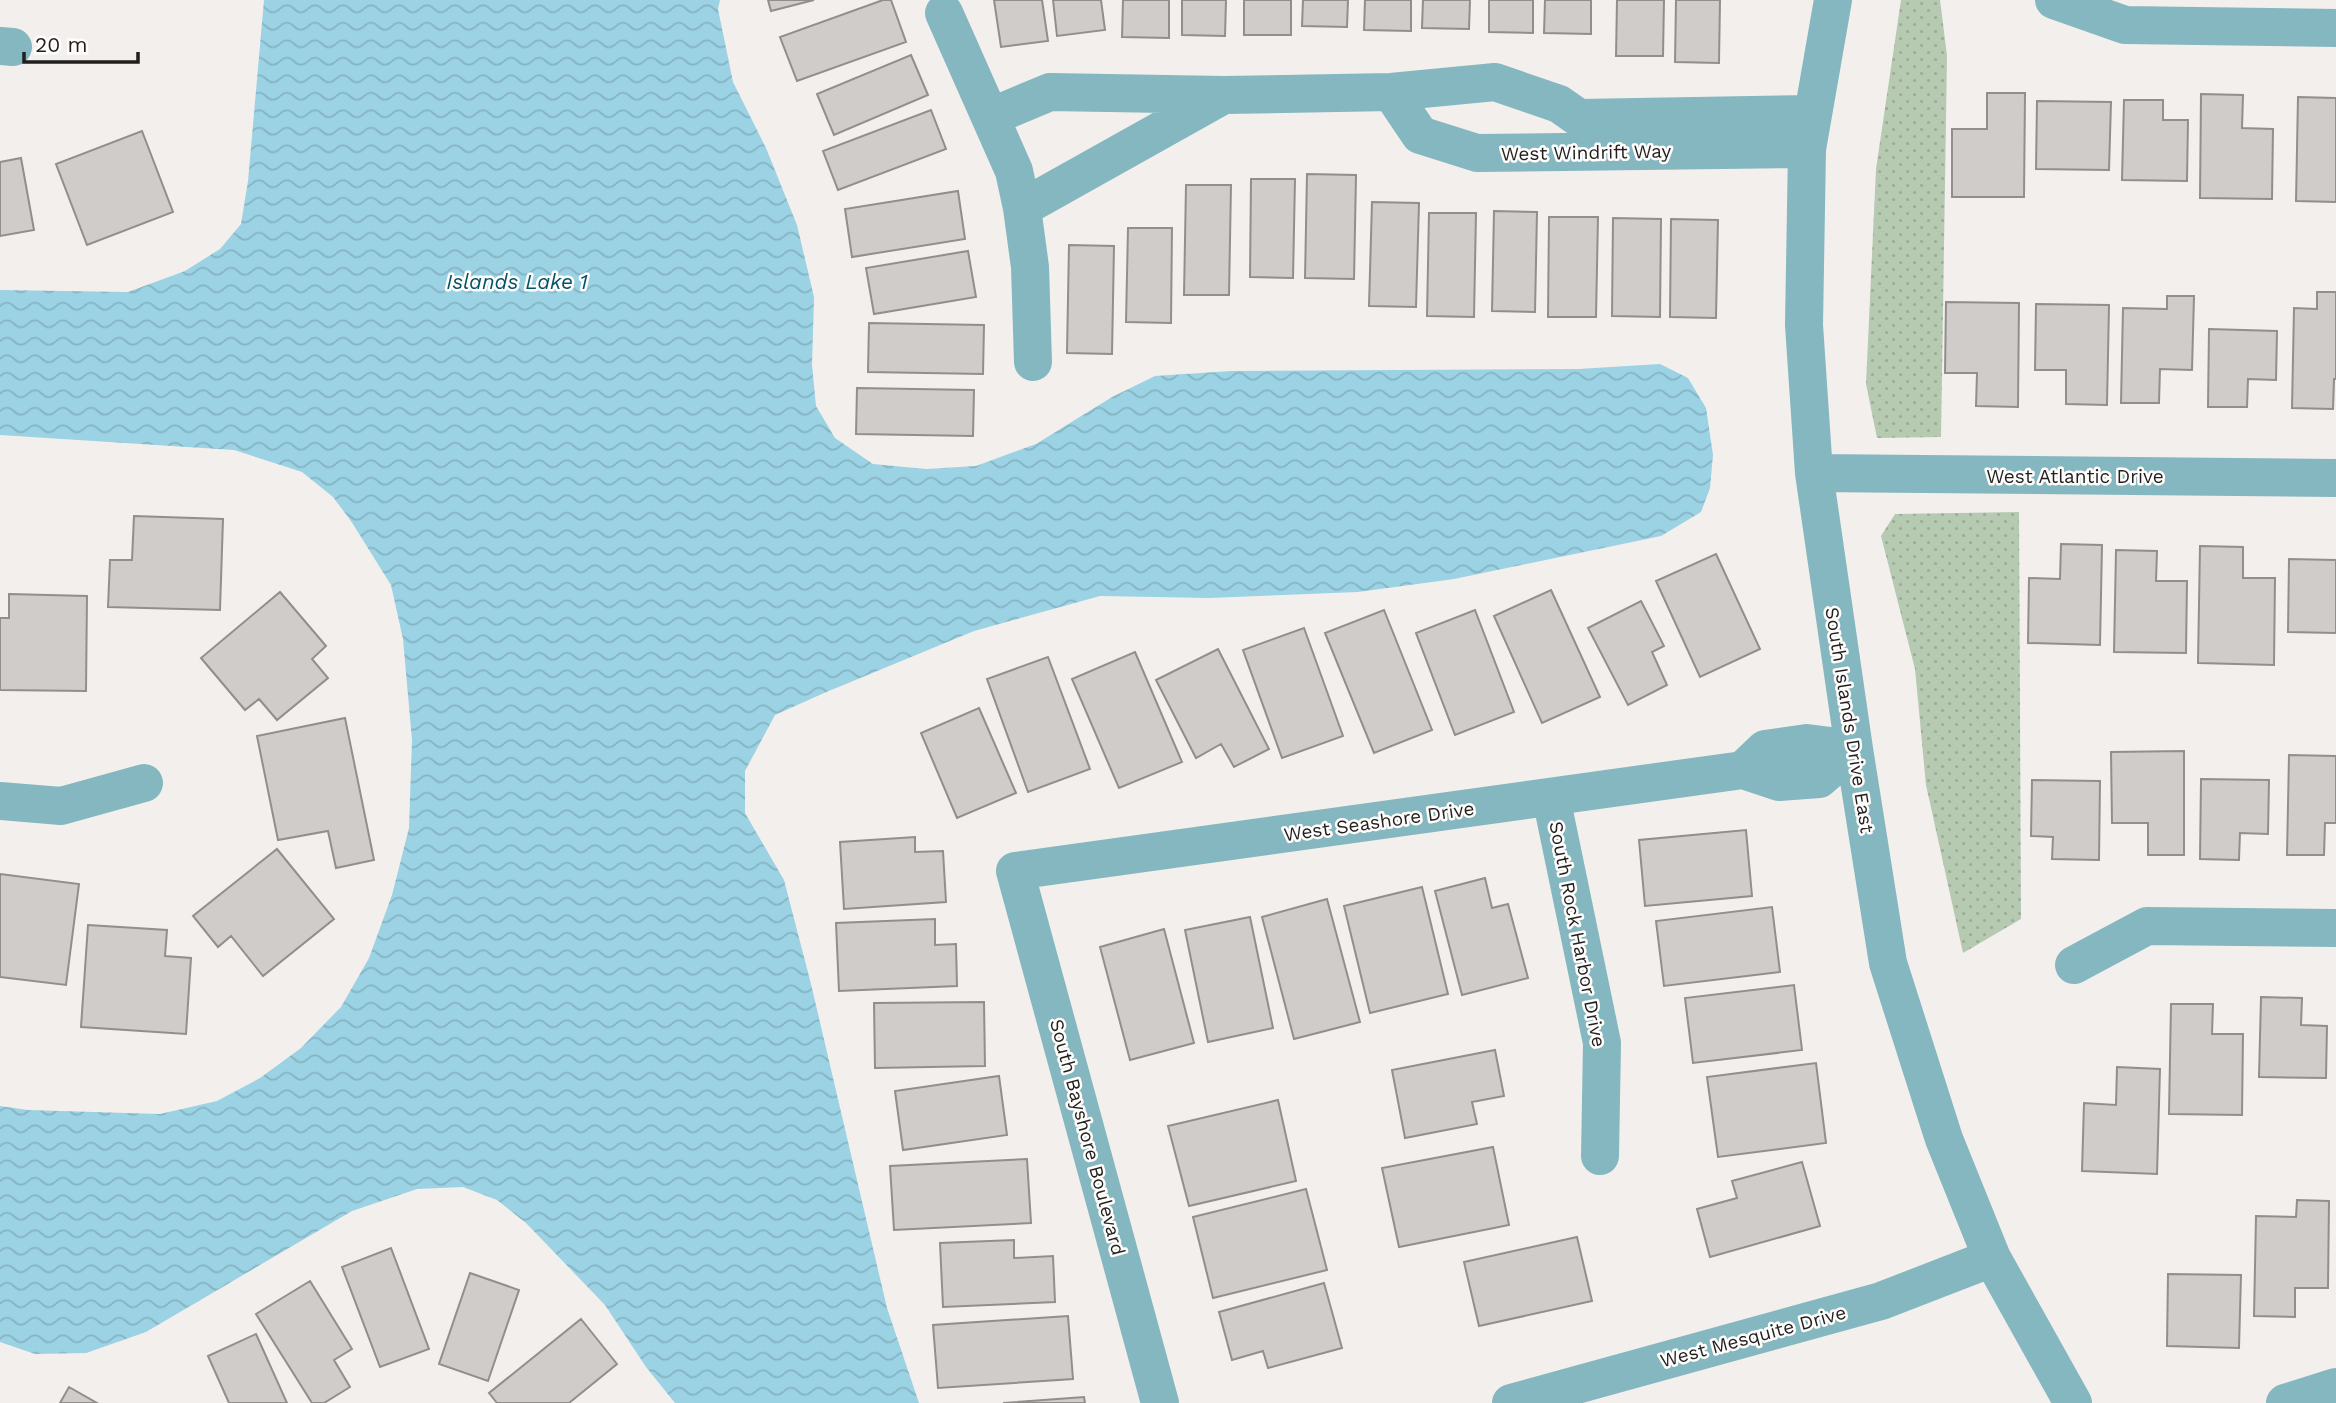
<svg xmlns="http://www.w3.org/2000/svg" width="2336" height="1403" font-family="'Work Sans',sans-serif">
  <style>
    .park { fill: url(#park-dots) }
    .water { fill: url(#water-waves) }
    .building { fill: #cfccc9; stroke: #918e8c; stroke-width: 2 }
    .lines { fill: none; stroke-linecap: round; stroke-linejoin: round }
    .minor { stroke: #84b7bf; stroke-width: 38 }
    .labels { text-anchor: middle; stroke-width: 5; stroke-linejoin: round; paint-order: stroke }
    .street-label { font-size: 19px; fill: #211f1e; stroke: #fffdfc }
    .water-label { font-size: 21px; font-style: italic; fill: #025365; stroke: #fffdfc }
  </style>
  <defs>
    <pattern id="park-dots" width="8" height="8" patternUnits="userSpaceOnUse" patternTransform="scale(1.75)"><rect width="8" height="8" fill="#b6c9b1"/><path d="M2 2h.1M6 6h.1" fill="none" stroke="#9cac98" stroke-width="1.8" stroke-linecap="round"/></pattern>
    <pattern id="water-waves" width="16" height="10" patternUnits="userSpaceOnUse" patternTransform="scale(1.75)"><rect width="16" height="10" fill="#9bd2e4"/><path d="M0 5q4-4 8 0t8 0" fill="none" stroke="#85b4c3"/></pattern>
  </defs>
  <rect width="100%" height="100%" fill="#f3efed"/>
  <!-- park -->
  <path class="park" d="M1901 0H1940L1947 56 1941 437 1877 438 1866 384 1876 169Z
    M2019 512 2021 919 1963 953 1926 785 1915 669 1881 536 1895 514Z"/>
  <!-- water -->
  <path class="water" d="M264 0H720L718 9 733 82 766 148 797 225 814 297 812 365 816 406 835 438 873 464 926 469 976 466 1036 444 1112 397 1155 376 1231 371 1578 369 1660 364 1688 378 1706 408 1713 455 1710 488 1701 512 1661 536 1454 579 1358 592 1209 598 1100 596 974 631 824 693 775 715 745 771V813L784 880 811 984 887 1308 919 1403H675L646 1367 605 1305 526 1223 497 1200 463 1187 417 1189 352 1211 146 1332 86 1353 35 1354 0 1342V1106L28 1110 160 1114 217 1101 260 1078 301 1048 341 1007 369 958 392 895 409 828 412 740 403 639 391 585 351 521 333 497 302 472 234 450 0 435V290L128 292 185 271 220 249 241 224 248 181Z"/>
  <!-- building -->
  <path class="building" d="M768 0H814L771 11Z
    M883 0H891L906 42 797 81 780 37Z
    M994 0H1042L1048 41 1001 47Z
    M1053 0H1101L1105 30 1057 36Z
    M1123 0H1169V38L1122 37Z
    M1182 0H1226L1225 36 1182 35Z
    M1244 0H1291V35H1244Z
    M1303 0H1348L1347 27 1302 26Z
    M1365 0H1411V31L1364 30Z
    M1423 0H1470L1469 29 1422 28Z
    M1489 0H1533V33L1489 32Z
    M1545 0H1591V34L1544 33Z
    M1617 0H1664L1663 56H1616Z
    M1676 0H1720L1719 63 1675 62Z
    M911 55 928 95 834 135 817 94Z
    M1987 93H2025L2024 197H1952V129H1987Z
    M2201 94 2243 95 2242 128 2273 129 2272 199 2200 198Z
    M2298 97 2336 98V202L2296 201Z
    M2124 100H2163V120H2188L2187 181 2122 180Z
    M2037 101 2111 102 2109 170 2036 169Z
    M931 110 946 149 838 190 823 151Z
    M142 131 173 212 87 245 56 164Z
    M21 158 34 230 0 236V162Z
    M1307 174 1356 175 1354 279 1305 278Z
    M1251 179H1295L1293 278 1250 277Z
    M1186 185H1231L1229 295H1184Z
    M958 191 965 239 852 257 845 209Z
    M1372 202 1419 203 1416 307 1369 306Z
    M1494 211 1537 212 1535 312 1492 311Z
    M1429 213H1476L1474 317 1427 316Z
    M1549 217H1598L1596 317H1548Z
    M1613 218 1661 219 1660 317 1612 316Z
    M1671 219 1718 220 1716 318 1670 317Z
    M1128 228H1172L1171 323 1126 322Z
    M1069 245 1114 246 1112 354 1067 353Z
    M968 251 976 297 874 314 866 268Z
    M2317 292H2336V379H2334L2333 409 2292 408 2294 308 2317 309Z
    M2167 296H2194L2192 370 2160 369 2159 403H2121L2123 308 2167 309Z
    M1946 302 2019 303 2018 407 1976 406 1977 373H1945Z
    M2036 304 2109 305 2107 405 2066 404V370H2035Z
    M869 323 984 325 983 374 868 372Z
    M2209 329 2277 331 2276 380 2248 379 2247 407H2208Z
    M857 388 974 390 973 436 856 434Z
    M134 516 223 519 220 610 108 607 110 560H132Z
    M2061 544 2102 545 2100 645 2028 643 2029 578 2060 579Z
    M2200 546 2243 547V578H2275L2274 665 2198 663Z
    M2116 550 2157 551 2156 581H2187L2186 653 2114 652Z
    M1716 554 1760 649 1700 677 1656 581Z
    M2289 559 2336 560V633L2288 632Z
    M1551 590 1600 697 1542 723 1494 616Z
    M280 592 326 646 312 659 328 678 277 720 259 699 245 710 201 658Z
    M9 594 87 596 86 691 0 690V618H9Z
    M1641 601 1664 646 1652 652 1667 685 1628 705 1588 628Z
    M1384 610 1432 730 1374 753 1325 633Z
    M1475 610 1514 712 1455 735 1416 633Z
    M1304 628 1343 736 1282 758 1243 650Z
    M1218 649 1269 749 1234 767 1221 744 1196 758 1156 680Z
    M1135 652 1182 762 1119 788 1072 679Z
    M1048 657 1090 769 1028 792 987 679Z
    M979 708 1016 793 957 818 921 733Z
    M345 718 374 860 336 868 328 831 278 840 257 736Z
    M2184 751V855H2148V823H2112L2111 752Z
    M2289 755 2336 756V823H2325L2324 855H2287Z
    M2201 779 2269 780 2268 834 2240 833 2239 860 2200 859Z
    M2032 780 2100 781 2099 860 2052 859 2053 837 2031 836Z
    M1746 830 1752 896 1645 906 1639 840Z
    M915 837V852L943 851 946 902 844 909 840 842Z
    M277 849 334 919 263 976 231 936 218 947 193 916Z
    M0 874 79 884 66 985 0 977Z
    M1485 878 1492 908 1508 904 1528 978 1462 995 1435 891Z
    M1422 887 1448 994 1370 1013 1344 906Z
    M1327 899 1360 1022 1294 1039 1262 917Z
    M1772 907 1780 972 1664 986 1656 921Z
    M1250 917 1273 1028 1208 1042 1185 930Z
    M935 919V945L956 944 957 986 839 991 836 923Z
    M88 925 167 930 165 956 191 958 186 1034 81 1027Z
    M1164 929 1194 1043 1130 1060 1100 947Z
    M1794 985 1802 1050 1693 1063 1685 998Z
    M2261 997 2302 998 2301 1025 2327 1026 2326 1078 2259 1077Z
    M984 1002 985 1066 875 1068 874 1003Z
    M2171 1004H2213L2212 1034H2243L2242 1115 2169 1114Z
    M1495 1050 1504 1096 1472 1102 1477 1124 1405 1138 1392 1070Z
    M1816 1063 1826 1143 1718 1157 1707 1077Z
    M2117 1067 2160 1069 2157 1174 2082 1171 2084 1103 2116 1105Z
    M999 1076 1007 1135 903 1150 895 1091Z
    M1278 1100 1296 1181 1189 1206 1168 1126Z
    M1493 1147 1509 1225 1399 1247 1382 1168Z
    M1027 1159 1031 1223 894 1230 890 1166Z
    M1802 1162 1820 1226 1710 1257 1697 1209 1737 1198 1732 1181Z
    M1306 1189 1327 1270 1213 1298 1193 1217Z
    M2297 1200 2329 1201 2328 1288H2295V1317L2254 1316 2256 1216 2296 1217Z
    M1577 1237 1592 1301 1479 1326 1464 1262Z
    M1014 1240V1258L1053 1256 1055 1302 943 1307 940 1243Z
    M391 1248 429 1349 380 1367 342 1267Z
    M470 1273 519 1290 488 1381 439 1364Z
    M2168 1274 2241 1275 2239 1348 2167 1346Z
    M310 1281 352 1349 334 1360 350 1387 324 1403H312L256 1314Z
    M1324 1283 1342 1348 1268 1368 1263 1351 1232 1360 1219 1312Z
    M1068 1316 1073 1379 938 1388 933 1325Z
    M581 1319 617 1364 569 1403H497L489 1393Z
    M256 1334 287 1403H229L208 1356Z
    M69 1387 97 1403H60Z
    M1084 1397 1085 1403H1003Z"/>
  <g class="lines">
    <!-- minor -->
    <path class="minor" d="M1833 0 1807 149 1804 325 1814 473 1854 749 1888 963 1944 1139 1992 1258 2073 1403
      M2054 0 2125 25 2336 28
      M944 13 1014 171 1022 208 1030 267 1033 362
      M0 46 13 47
      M1391 92 1420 135 1477 153 1807 149
      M990 117 1050 92 1224 95 1391 92 1495 82 1559 104 1579 118 1813 114
      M1022 208 1222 96
      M1814 473 2336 478
      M1743 770 1765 749 1807 743 1854 749
      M1551 797 1602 1043 1600 1156
      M0 801 61 806 144 783
      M2074 965 2147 926 2336 928
      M1160 1403 1015 871 1743 770 1779 782 1819 779 1854 749
      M1511 1403 1881 1301 1992 1258
      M2285 1403 2336 1387"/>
  </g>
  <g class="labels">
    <!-- street labels -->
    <g class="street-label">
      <text transform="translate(1586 152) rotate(-1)" y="7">West Windrift Way</text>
      <text x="2075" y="483">West Atlantic Drive</text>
      <text transform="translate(1850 720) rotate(81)" y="7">South Islands Drive East</text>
      <text transform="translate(1379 821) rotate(-8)" y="7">West Seashore Drive</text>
      <text transform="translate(1578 934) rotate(79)" y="7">South Rock Harbor Drive</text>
      <text transform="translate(1088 1137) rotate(75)" y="7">South Bayshore Boulevard</text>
      <text transform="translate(1753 1336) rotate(-15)" y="7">West Mesquite Drive</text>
    </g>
    <!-- water labels -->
    <g class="water-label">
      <text x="517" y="289">Islands Lake 1</text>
    </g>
  </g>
  <!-- scale -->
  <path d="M24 52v10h114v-10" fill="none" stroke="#211f1e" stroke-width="3.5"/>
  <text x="35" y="52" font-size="21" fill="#211f1e" stroke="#fffdfc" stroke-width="5" paint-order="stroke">20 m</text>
</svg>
